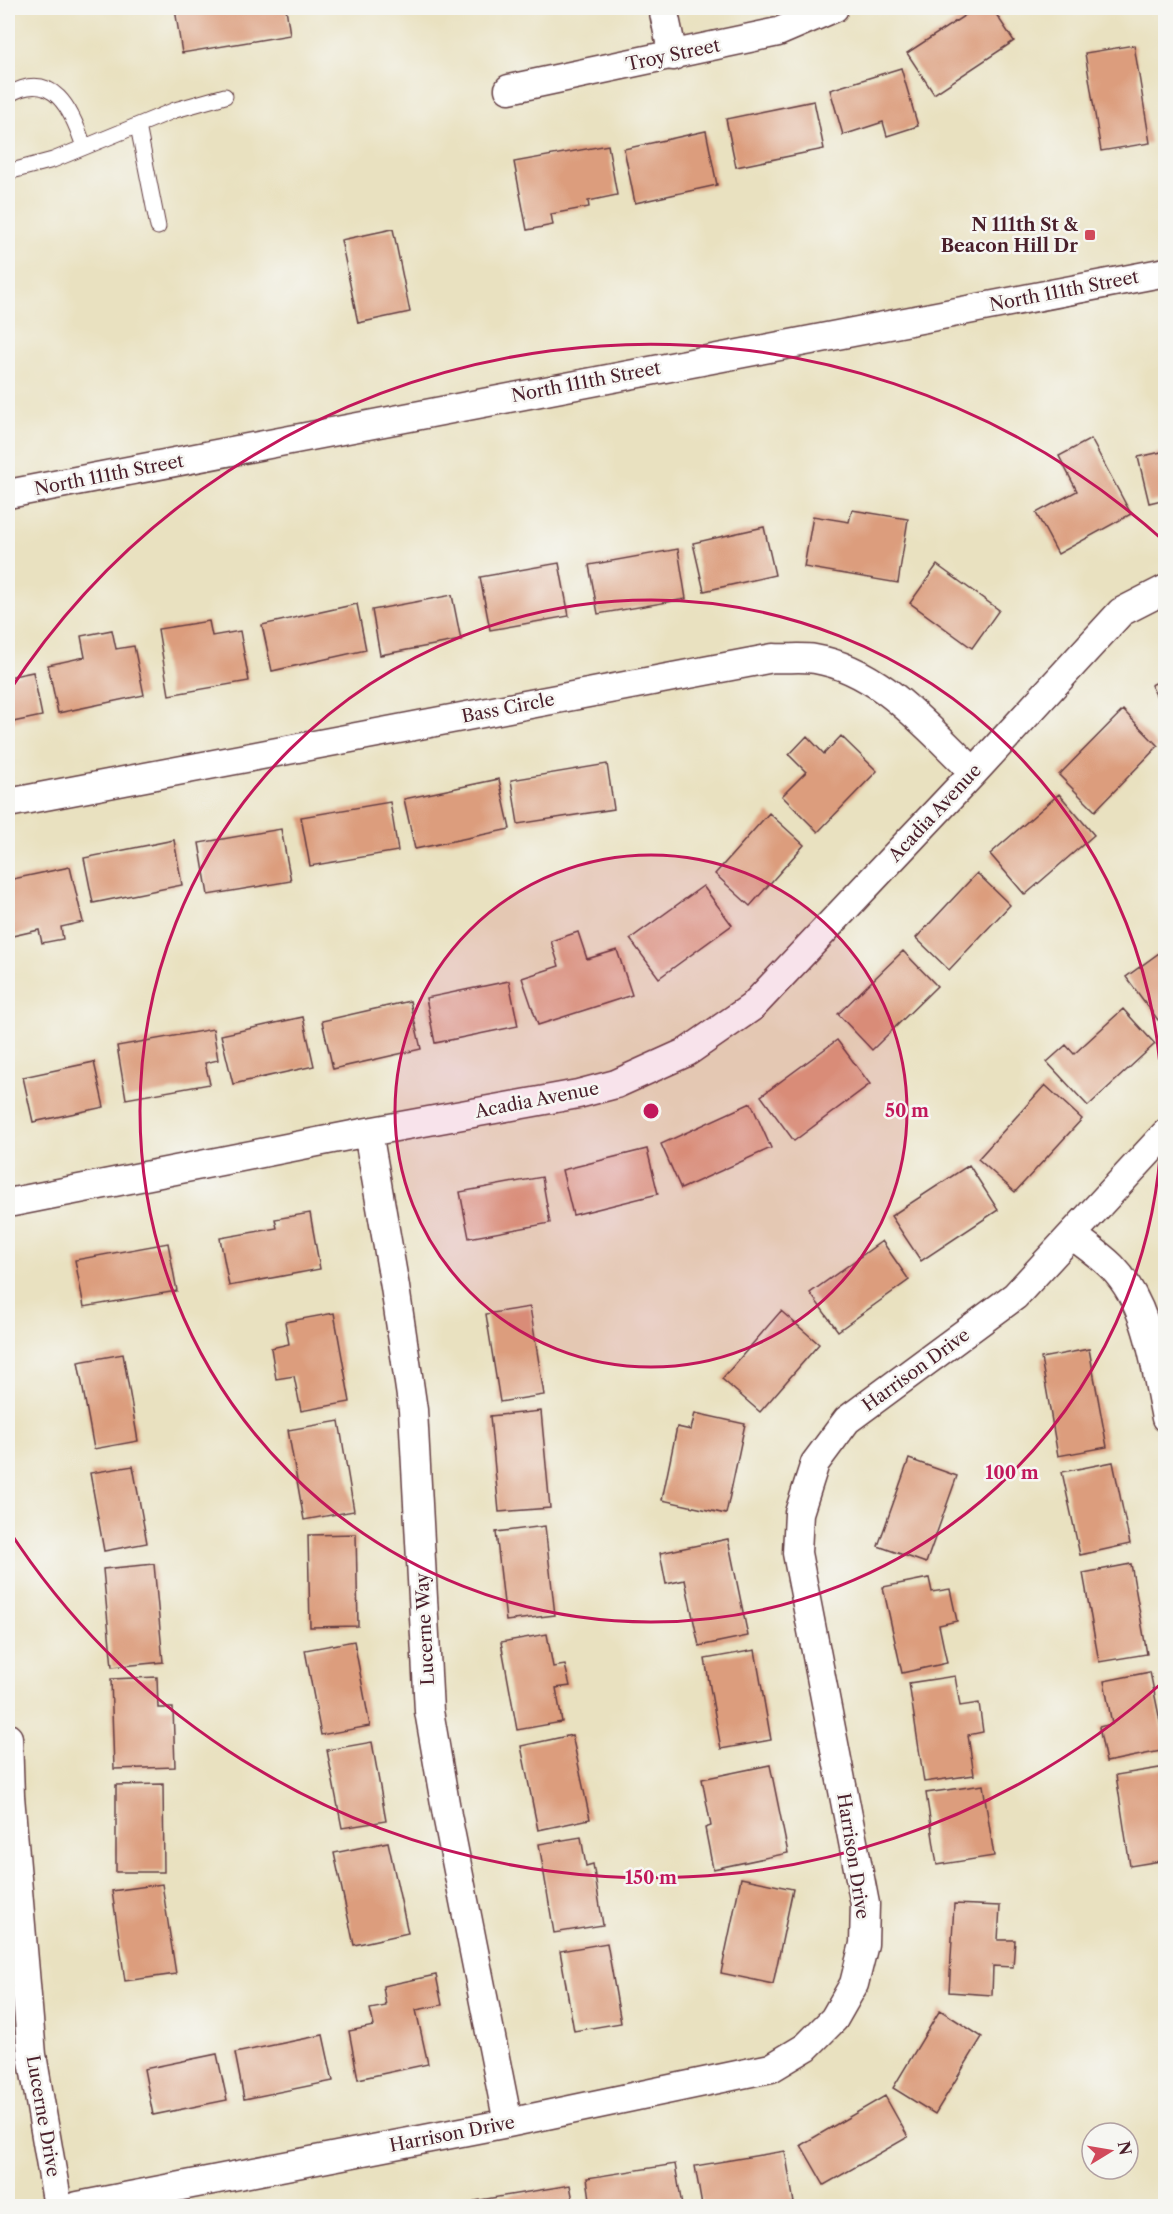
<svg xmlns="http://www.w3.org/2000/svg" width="1173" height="2214" font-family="'Libre Caslon Text',serif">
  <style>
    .building { fill: #dc9d7d }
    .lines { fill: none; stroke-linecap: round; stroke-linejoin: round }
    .lane-casing { stroke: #623c41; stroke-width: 17 }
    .street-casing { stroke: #623c41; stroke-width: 31 }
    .lane { stroke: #fff; stroke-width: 15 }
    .street { stroke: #fff; stroke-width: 28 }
    .ring { fill: none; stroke: #c2185b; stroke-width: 3 }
    .poi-dot { fill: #d1495b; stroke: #f6f6f2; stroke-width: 2 }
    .labels { text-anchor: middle; stroke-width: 5; stroke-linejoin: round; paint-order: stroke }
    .street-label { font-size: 18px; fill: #4a1f2b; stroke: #f6f6f2 }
    .poi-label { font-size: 18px; font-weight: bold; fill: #4a1f2b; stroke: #f6f6f2; text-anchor: end }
    .centre { fill: #c2185b; stroke: #f6f6f2; stroke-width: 3 }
    .ring-label { font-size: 18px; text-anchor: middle; font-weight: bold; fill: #c2185b; stroke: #f6f6f2; stroke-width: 5; stroke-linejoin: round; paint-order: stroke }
  </style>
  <rect width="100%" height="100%" fill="#f6f6f2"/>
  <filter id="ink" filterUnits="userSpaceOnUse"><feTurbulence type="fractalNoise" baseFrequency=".0167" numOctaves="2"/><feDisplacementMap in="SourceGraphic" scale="12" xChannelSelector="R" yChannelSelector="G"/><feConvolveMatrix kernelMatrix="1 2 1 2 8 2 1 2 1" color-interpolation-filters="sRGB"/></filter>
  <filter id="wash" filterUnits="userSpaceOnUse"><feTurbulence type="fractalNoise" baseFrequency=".008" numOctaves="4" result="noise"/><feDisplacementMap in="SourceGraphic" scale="24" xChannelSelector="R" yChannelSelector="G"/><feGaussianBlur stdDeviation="1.35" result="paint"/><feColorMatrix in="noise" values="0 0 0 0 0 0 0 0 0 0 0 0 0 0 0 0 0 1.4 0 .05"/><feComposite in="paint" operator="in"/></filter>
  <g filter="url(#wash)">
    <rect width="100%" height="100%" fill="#e9e1c0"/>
    <g id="blocks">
      <!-- building -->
      <path class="building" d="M185 8H286L290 35 182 53 175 9Z
        M976 8H992L1014 41 934 94 907 53Z
        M1134 45 1150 143 1101 151 1085 53Z
        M901 68 918 126 887 136 883 122 843 135 830 90Z
        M814 101 824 149 736 167 726 119Z
        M706 131 717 185 635 203 624 149Z
        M608 145 617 195 588 201 589 207 551 214 553 225 527 230 514 162Z
        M393 229 410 312 358 323 341 240Z
        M1091 439 1131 514 1058 554 1036 513 1077 491 1059 456Z
        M1166 451V499L1149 503 1138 457Z
        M852 510 908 519 898 583 804 567 813 516 849 522Z
        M764 527 775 575 704 591 693 543Z
        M678 549 686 599 598 614 589 565Z
        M559 563 569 616 490 630 480 577Z
        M937 565 999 610 972 648 910 603Z
        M452 595 461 640 380 655 372 610Z
        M357 604 366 650 272 671 262 625Z
        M209 621 212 636 240 631 249 681 169 695 158 629Z
        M112 630 116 649 134 646 144 695 58 713 48 665 85 657 81 636Z
        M33 672 42 716 8 723V677Z
        M1166 678V715L1151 685Z
        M1123 710 1158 746 1095 811 1059 775Z
        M807 736 824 754 841 736 877 771 818 832 782 796 806 772 789 755Z
        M607 764 614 809 518 824 511 780Z
        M499 779 510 829 415 849 404 799Z
        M1059 794 1094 835 1025 895 990 854Z
        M390 802 398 851 310 866 301 817Z
        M769 813 804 845 750 906 715 874Z
        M281 829 291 881 208 895 199 843Z
        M174 840 182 885 93 903 84 858Z
        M70 867 83 922 61 927 63 939 42 943 39 930 8 937V880Z
        M977 873 1010 905 949 970 916 938Z
        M703 886 732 925 659 978 630 939Z
        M578 932 587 959 617 950 632 995 538 1025 522 978 559 966 551 941Z
        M1166 948V1015L1158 1020 1126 977Z
        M903 951 937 986 872 1050 838 1014Z
        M509 981 518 1026 435 1043 426 998Z
        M410 1001 421 1049 333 1069 322 1021Z
        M1123 1009 1155 1044 1088 1106 1047 1062 1066 1045 1074 1054Z
        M303 1017 314 1066 233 1084 221 1035Z
        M213 1029 218 1060 205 1063 210 1084 126 1099 117 1046Z
        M837 1040 870 1084 794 1141 761 1096Z
        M94 1062 104 1107 33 1122 23 1077Z
        M1045 1085 1082 1119 1015 1192 978 1159Z
        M751 1103 771 1148 681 1189 661 1144Z
        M647 1149 658 1194 573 1215 562 1170Z
        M969 1165 998 1210 921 1261 891 1216Z
        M542 1177 550 1223 469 1238 460 1192Z
        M310 1213 320 1269 229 1286 220 1238 277 1228 275 1219Z
        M882 1241 909 1280 838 1331 810 1293Z
        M168 1243 177 1291 84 1307 75 1260Z
        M530 1307 544 1395 500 1402 486 1314Z
        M781 1311 819 1344 760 1412 722 1379Z
        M334 1313 350 1402 301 1411 294 1376 276 1379 271 1348 289 1344 285 1322Z
        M1089 1349 1107 1447 1058 1456 1041 1358Z
        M123 1354 138 1441 94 1449 78 1362Z
        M541 1411 550 1508 499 1512 490 1416Z
        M695 1413 745 1424 726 1514 662 1500 677 1427 691 1430Z
        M339 1421 354 1511 304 1520 288 1430Z
        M909 1459 957 1476 926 1563 878 1546Z
        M1113 1462 1130 1544 1080 1555 1062 1472Z
        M133 1466 147 1543 104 1551 90 1473Z
        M545 1526 555 1615 506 1621 496 1532Z
        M356 1534 358 1626 310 1627 308 1535Z
        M728 1539 748 1636 699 1646 685 1580 666 1584 660 1553Z
        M154 1564 163 1662 112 1667 103 1569Z
        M1131 1564 1147 1654 1099 1662 1083 1573Z
        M929 1578 932 1592 950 1589 957 1621 939 1625 947 1663 902 1673 883 1587Z
        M547 1634 553 1667 565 1665 570 1686 556 1688 562 1722 517 1730 501 1642Z
        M354 1641 370 1726 321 1735 305 1650Z
        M755 1650 771 1740 721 1749 705 1659Z
        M1150 1672 1166 1750 1106 1762 1099 1727 1112 1724 1104 1681Z
        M955 1676 960 1706 979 1703 983 1732 968 1735 974 1775 924 1782 909 1683Z
        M157 1677 158 1708H173L175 1767 114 1769 111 1679Z
        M572 1735 590 1819 538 1830 521 1746Z
        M372 1742 386 1821 342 1828 327 1750Z
        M770 1765 788 1853 713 1869 705 1828 711 1826 702 1779Z
        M1166 1767V1860L1130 1866 1116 1775Z
        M163 1784 164 1872H116V1785Z
        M983 1785 994 1856 937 1865 926 1793Z
        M581 1837 586 1866 593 1864 603 1925 554 1933 539 1844Z
        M388 1842 408 1933 354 1945 334 1853Z
        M741 1878 793 1889 773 1984 721 1973Z
        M162 1884 176 1974 125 1981 112 1891Z
        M954 1904 1000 1906 998 1940H1015L1013 1967 993 1966 992 1995 949 1992Z
        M607 1943 621 2023 574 2031 560 1951Z
        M436 1975 442 2005 416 2010 428 2064 358 2079 349 2031 374 2026 370 2009 386 2006 383 1986Z
        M940 2010 982 2037 935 2114 893 2088Z
        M323 2035 333 2081 244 2099 235 2053Z
        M217 2054 227 2100 153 2115 144 2069Z
        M885 2096 908 2137 824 2185 801 2145Z
        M785 2151 794 2203 776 2206H702L695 2166Z
        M675 2164 682 2206H591L587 2178Z
        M570 2185 574 2206H475L474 2201Z
        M461 2203V2206H446V2205Z"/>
    </g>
  </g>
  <g filter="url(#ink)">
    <use href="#blocks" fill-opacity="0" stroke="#623c41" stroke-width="1.5"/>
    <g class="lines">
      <!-- lane casing -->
      <g class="lane-casing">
        <path id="lane" d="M8 95C53 68 72 110 84 147
          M138 126 158 227
          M8 172 53 160 175 110 225 96"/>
      </g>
      <!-- street casing -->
      <g class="street-casing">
        <path id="street" d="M663 8 673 56
          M509 89 778 32 834 8
          M8 494 1166 272
          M8 803 773 658C787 659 802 657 815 659 881 670 927 728 974 772
          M368 1132 395 1287 413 1410 429 1711 447 1815 508 2123
          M8 1203 368 1132 578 1094 616 1084 687 1052 752 1007 974 772 1121 612 1166 589
          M1072 1235C1085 1245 1100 1255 1112 1267 1150 1306 1155 1367 1166 1418
          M8 1738 10 1796 32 2055 58 2206
          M78 2206 508 2123 771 2068 806 2047 834 2019 854 1984 864 1944 865 1904 797 1553 799 1513 815 1463 847 1420 1015 1296 1166 1133"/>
      </g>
      <!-- lane -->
      <use href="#lane" class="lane"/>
      <!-- street -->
      <use href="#street" class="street"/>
    </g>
  </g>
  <!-- distance rings -->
  <circle cx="651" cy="1111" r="256" fill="#c2185b" fill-opacity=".12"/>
  <g class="ring">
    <circle cx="651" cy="1111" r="256"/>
    <circle cx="651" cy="1111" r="511"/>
    <path d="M1164 1681A767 767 0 0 1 8 1529M8 693A767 767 0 0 1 1164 541"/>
  </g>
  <!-- markers -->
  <rect class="poi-dot" x="1084" y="229" width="12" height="12" rx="3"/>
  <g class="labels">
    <!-- street labels -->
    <g class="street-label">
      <text transform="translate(673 55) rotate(-12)" y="6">Troy Street</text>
      <text transform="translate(1064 291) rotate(-11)" y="6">North 111th Street</text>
      <text transform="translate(586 382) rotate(-11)" y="6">North 111th Street</text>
      <text transform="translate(109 475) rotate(-11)" y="6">North 111th Street</text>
      <text transform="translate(508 708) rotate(-11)" y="6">Bass Circle</text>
      <text transform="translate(935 813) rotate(-47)" y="6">Acadia Avenue</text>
      <text transform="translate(537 1100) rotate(-11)" y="6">Acadia Avenue</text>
      <text transform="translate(916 1370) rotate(-36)" y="6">Harrison Drive</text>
      <text transform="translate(425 1629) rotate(-93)" y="6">Lucerne Way</text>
      <text transform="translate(853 1856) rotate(81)" y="6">Harrison Drive</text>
      <text transform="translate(43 2116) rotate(80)" y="6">Lucerne Drive</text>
      <text transform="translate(452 2134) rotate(-11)" y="6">Harrison Drive</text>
    </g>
    <!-- poi labels -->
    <g class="poi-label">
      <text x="1078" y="231">N 111th St &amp;<tspan x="1078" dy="21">Beacon Hill Dr</tspan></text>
    </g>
  </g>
  <circle cx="651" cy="1111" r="9" class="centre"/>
  <g class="ring-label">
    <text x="907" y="1117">50 m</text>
    <text x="1012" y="1479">100 m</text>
    <text x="651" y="1884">150 m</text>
  </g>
  <!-- margin -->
  <rect width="1173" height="2214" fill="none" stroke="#f6f6f2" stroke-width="30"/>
  <!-- north arrow -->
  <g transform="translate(1110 2151) rotate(79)"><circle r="28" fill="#f6f6f2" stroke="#b1a0a2" stroke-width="1.5"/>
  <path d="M0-4.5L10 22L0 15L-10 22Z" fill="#d1495b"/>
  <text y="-9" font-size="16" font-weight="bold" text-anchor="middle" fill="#4a1f2b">N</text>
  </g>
</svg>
